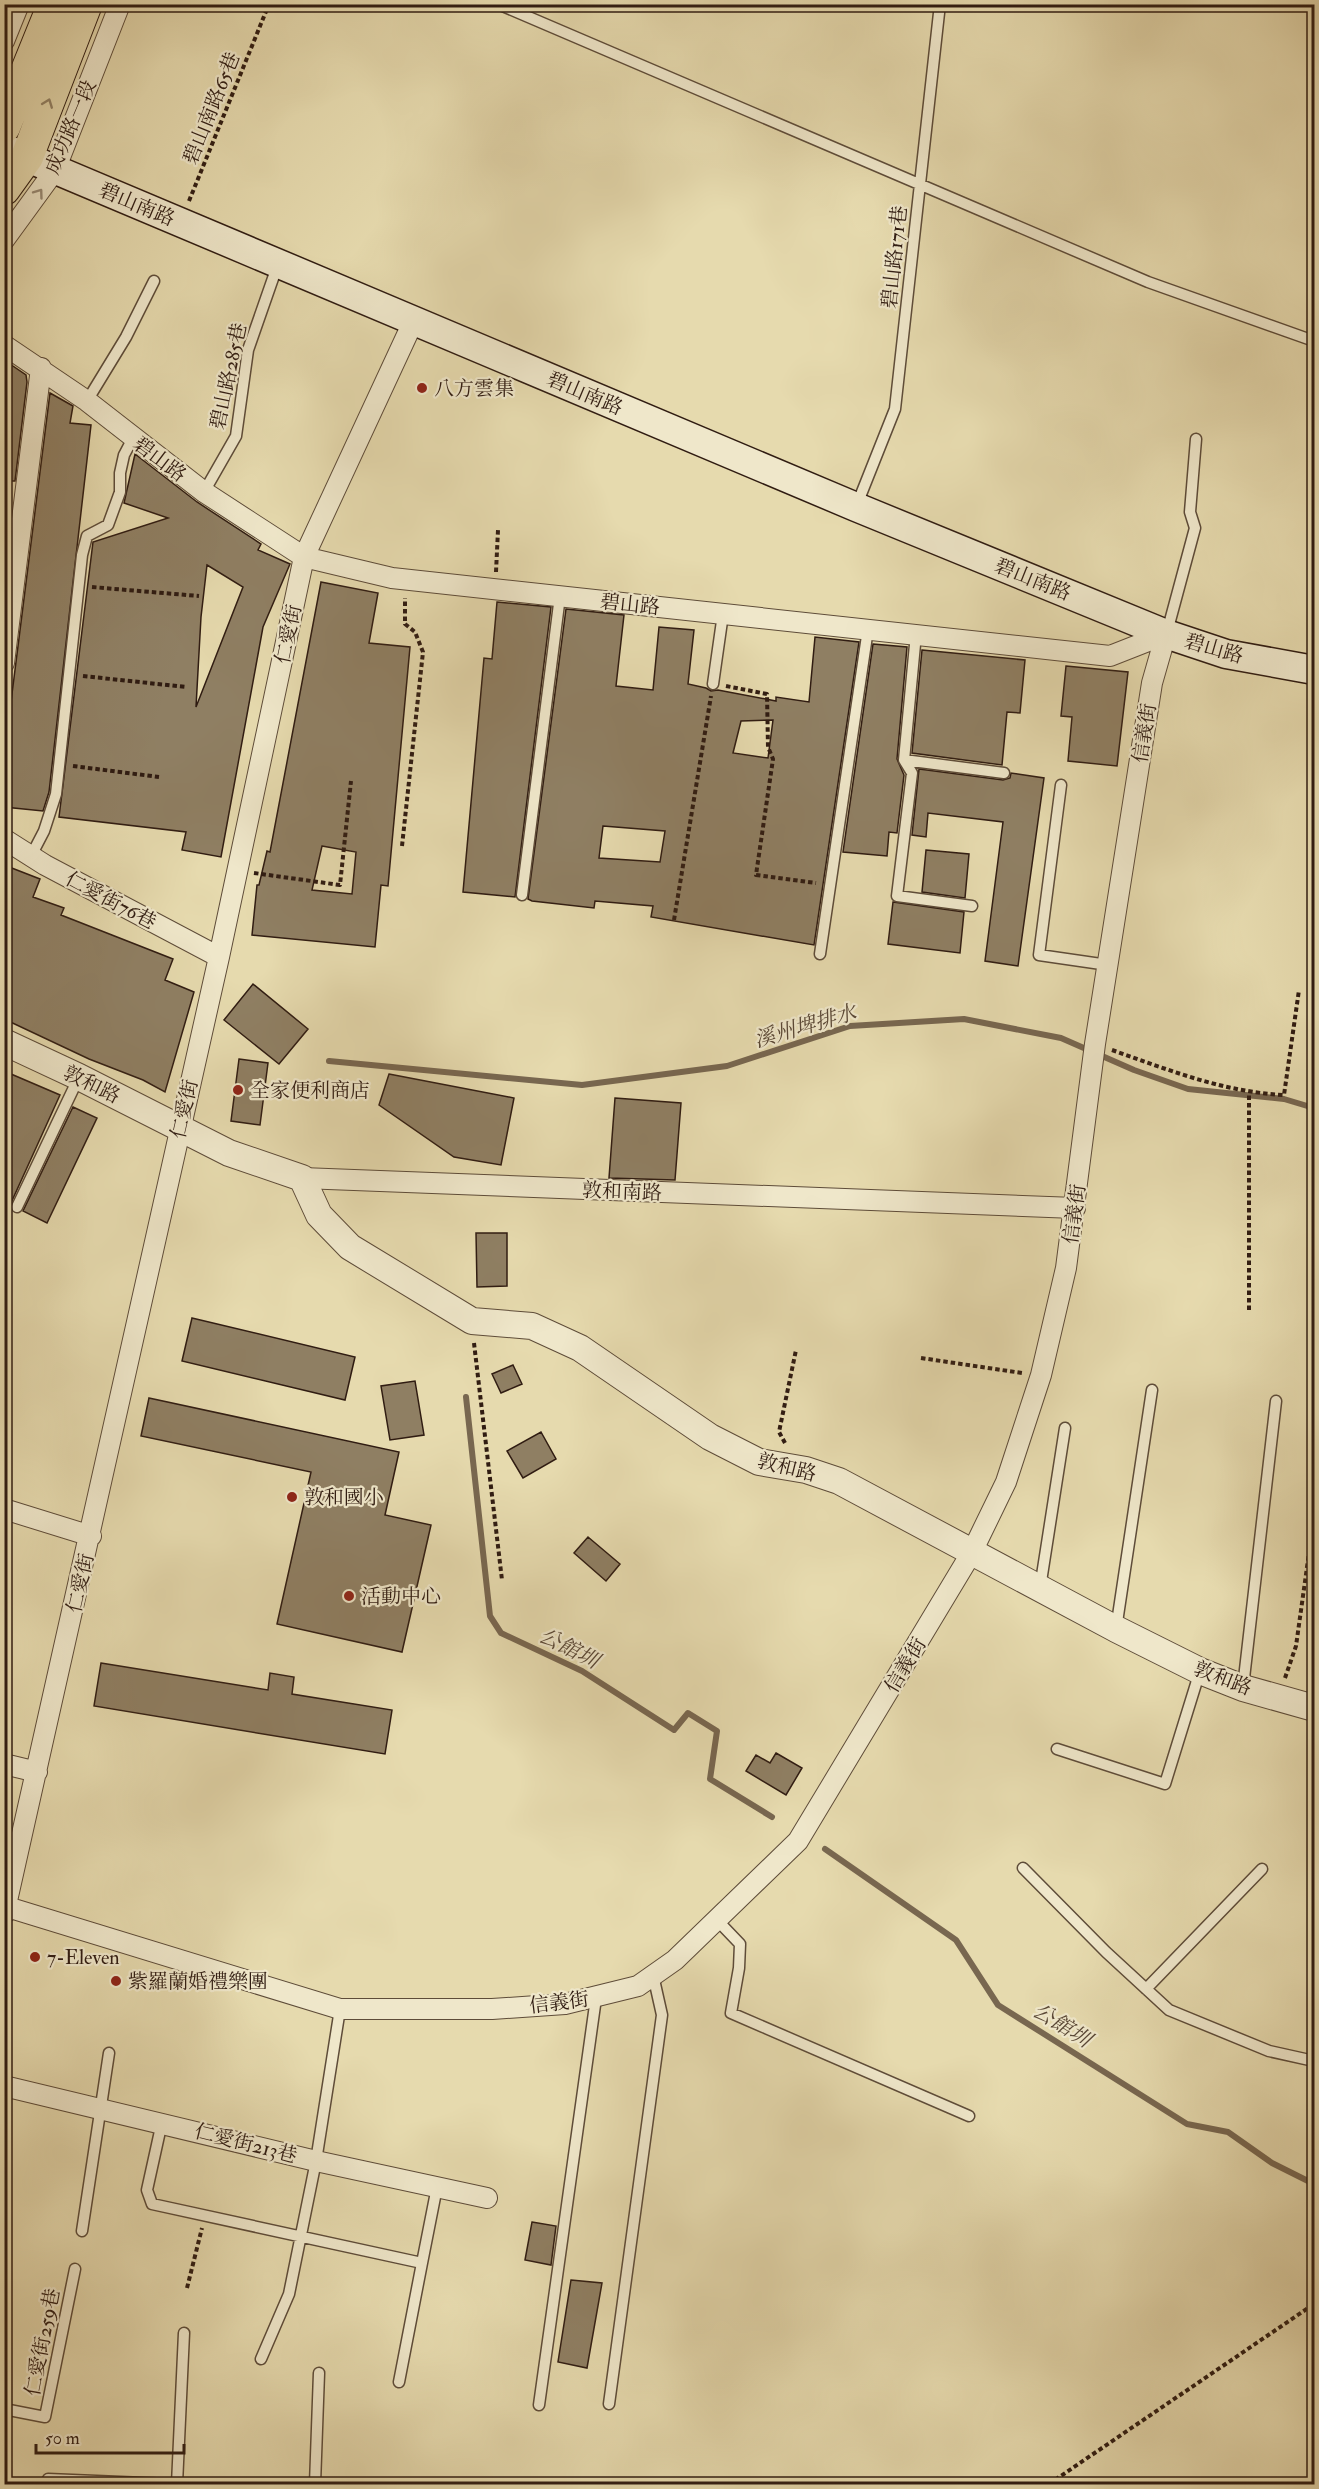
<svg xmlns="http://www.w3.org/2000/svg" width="1319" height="2489" font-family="'IM FELL Double Pica','Noto Serif TC',serif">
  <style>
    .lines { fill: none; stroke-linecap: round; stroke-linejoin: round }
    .stream { stroke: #786750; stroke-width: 6 }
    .building { fill: #8f7f63; stroke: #301c12; stroke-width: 1.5; fill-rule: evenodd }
    .service-casing { stroke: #5e4c39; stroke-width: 13 }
    .minor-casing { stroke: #5e4c39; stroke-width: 22 }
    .tertiary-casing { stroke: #5e4c39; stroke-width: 28 }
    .secondary-casing { stroke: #301c12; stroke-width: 31 }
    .primary-casing { stroke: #301c12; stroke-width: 34 }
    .path { stroke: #301c12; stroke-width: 4; stroke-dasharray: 4.5 3; stroke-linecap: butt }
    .service { stroke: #efe7ca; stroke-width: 10 }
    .minor { stroke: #efe7ca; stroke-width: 20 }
    .tertiary { stroke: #efe7ca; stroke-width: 26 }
    .secondary { stroke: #efe7ca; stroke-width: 28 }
    .primary { stroke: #e6daae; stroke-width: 32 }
    .oneway { stroke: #948468 }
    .oneway2 { stroke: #998c77 }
    .poi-dot { fill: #8f2418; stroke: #efe7ca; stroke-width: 2 }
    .labels { text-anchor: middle; stroke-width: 4.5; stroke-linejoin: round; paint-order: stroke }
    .street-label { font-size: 20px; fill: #301c12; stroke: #efe7ca }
    .poi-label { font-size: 20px; fill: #301c12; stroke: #efe7ca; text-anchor: start }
    .water-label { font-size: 21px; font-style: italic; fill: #5a4836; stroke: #efe7ca }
  </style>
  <rect width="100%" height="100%" fill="#e6daae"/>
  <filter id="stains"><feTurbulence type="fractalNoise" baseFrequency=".00333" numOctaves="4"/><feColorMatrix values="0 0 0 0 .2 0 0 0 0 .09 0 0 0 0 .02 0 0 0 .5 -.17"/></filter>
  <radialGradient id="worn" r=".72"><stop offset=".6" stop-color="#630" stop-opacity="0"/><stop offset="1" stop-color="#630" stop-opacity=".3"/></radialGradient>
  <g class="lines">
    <!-- stream -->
    <path class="stream" d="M329 1061 582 1085 727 1066 850 1026 964 1019 1061 1038 1134 1070 1188 1089 1284 1099 1314 1108
      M466 1397 490 1616 501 1633 582 1671 674 1730 688 1713 717 1731 710 1779 772 1817
      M825 1849 956 1940 998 2005 1187 2124 1228 2132 1272 2163 1314 2184"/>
  </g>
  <!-- building -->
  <path class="building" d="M4 360 26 375 27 382 15 481H4Z
    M50 393 73 406 70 423 91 425 49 792 43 811 4 807V757Z
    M135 454 197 502 261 544 258 550 290 564 263 627 221 857 182 850 186 832 59 817 93 542 168 518 124 503ZM207 565 243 587 196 707 201 617Z
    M321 582 378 593 369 643 410 647 388 886 381 885 375 947 252 935 257 885H259L267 851 270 852ZM322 846 356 852 352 894 312 890Z
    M497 602 551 607 515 897 463 892 484 658 492 659Z
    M566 609 624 615 616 686 653 690 659 627 694 630 688 684 706 688 711 691 718 690 776 701V697L809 702 815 637 859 642 814 945 651 917 653 906 595 901 594 908 532 901 528 899ZM773 720 768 758 733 753 741 721ZM603 826 665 831 660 862 599 858Z
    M873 644 907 647 897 759 904 775 897 833 889 832 887 856 843 852Z
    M922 650 1025 660 1020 713 1007 712 1002 765 912 753Z
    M1066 666 1128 672 1117 766 1068 761 1072 717 1061 716Z
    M919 769 1003 780 1010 778 1011 773 1044 778 1018 966 985 961 1003 822 928 813 926 837 912 835Z
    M926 850 969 854 965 898 922 892Z
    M4 865 40 879 33 897 64 908 61 915 173 959 165 980 194 992 165 1092 143 1080 89 1059 4 1019Z
    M893 902 964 912 960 953 888 944Z
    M253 984 308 1029 279 1064 224 1020Z
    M239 1059 268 1063 260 1125 231 1121Z
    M4 1071 60 1095 10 1205 4 1203Z
    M389 1074 514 1098 501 1165 454 1157 379 1105Z
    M615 1098 681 1103 675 1180 609 1178Z
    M73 1107 97 1118 47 1223 23 1211Z
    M476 1233H507V1286L477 1287Z
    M192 1318 355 1357 345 1400 182 1361Z
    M513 1365 522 1384 501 1393 492 1374Z
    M415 1381 424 1435 390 1440 381 1386Z
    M149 1398 399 1452 385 1515 431 1525 402 1652 277 1624 311 1472 141 1436Z
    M541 1432 556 1459 523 1478 507 1451Z
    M588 1537 620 1564 606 1581 574 1553Z
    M101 1663 268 1690 270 1673 294 1677 292 1694 392 1710 385 1754 94 1706Z
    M776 1753 802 1768 786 1795 746 1771 756 1755 770 1763Z
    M532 2222 556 2226 551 2265 525 2260Z
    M571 2280 602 2283 587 2368 558 2362Z"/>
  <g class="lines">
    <!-- service casing -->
    <g class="service-casing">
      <path id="service" d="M498 4 1148 282 1314 341
        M87 401 126 337 154 281
        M204 492 236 436 248 350 278 264
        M856 507 895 409 940 4
        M1167 632 1195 528 1190 512 1196 439
        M916 634 904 760 912 773 897 896 972 906
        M713 684 723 614
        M904 760 1004 773
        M1061 785 1039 955 1108 965
        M31 856 44 831 56 794 82 555 87 536 108 525 120 492V473L124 455 133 438
        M522 895 560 596
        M820 954 868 629
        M17 1207 79 1077
        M1040 1588 1065 1428
        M1116 1629 1152 1390
        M1243 1687 1276 1401
        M1057 1749 1165 1784 1200 1671
        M1023 1868 1106 1952 1169 2010 1269 2051 1314 2061
        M718 1921 740 1944 739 1968 731 2013 969 2116
        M1146 1989 1262 1869
        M162 2122 147 2190 152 2204 422 2263 399 2382
        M82 2231 109 2053
        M422 2263 437 2187
        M261 2359 289 2294 316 2161 340 2009
        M609 2404 662 2015 653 1975
        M539 2405 596 1998
        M4 2409 45 2417 75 2269
        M48 2484V2479L169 2484
        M177 2484 184 2333
        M315 2484 319 2373"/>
    </g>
    <!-- minor casing -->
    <g class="minor-casing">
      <path id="minor" d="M4 41 19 4
        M4 240 55 170 120 4
        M4 345 87 401 204 492 304 557 392 578 1110 656 1166 634
        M4 663 41 368
        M4 839 45 865 219 957
        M302 1178 1075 1208
        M4 1509 91 1536
        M4 1764 37 1772
        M4 1906 340 2009H492L565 2004 638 1986 675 1960 798 1841 972 1552 1006 1482 1041 1375 1066 1268 1095 1044 1152 683 1166 634
        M4 1914 219 957 304 557 414 320
        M4 2086 316 2161 487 2198"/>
    </g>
    <!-- tertiary casing -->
    <g class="tertiary-casing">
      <path id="tertiary" d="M4 1042 79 1077 229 1153 302 1178 319 1215 350 1247 472 1321 532 1326 580 1348 710 1437 759 1462 806 1470 839 1481 1116 1629 1200 1671 1243 1688 1314 1708"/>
    </g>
    <!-- secondary casing -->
    <g class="secondary-casing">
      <path id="secondary" d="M4 148 856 507 1166 634 1226 654 1314 670"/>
    </g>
    <!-- primary casing -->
    <g class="primary-casing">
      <path id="primary" d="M4 127 54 4
        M4 189 27 157 86 4"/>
    </g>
    <!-- path -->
    <path class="path" d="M189 201 269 4
      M496 572 498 530
      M92 587 199 596
      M83 676 186 687
      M726 686 767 694 768 747 773 759 756 875 816 883
      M73 766 159 777
      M402 846 423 652 415 632 405 624V598
      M254 873 340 885 351 781
      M674 920 711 696
      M1112 1050C1169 1070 1223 1092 1284 1095L1299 990
      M1249 1310V1093
      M474 1343 502 1580
      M921 1358 1022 1373
      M785 1443 779 1432 796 1350
      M1285 1678 1296 1646 1314 1517
      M187 2288 202 2228
      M1049 2484 1314 2304"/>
    <!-- service -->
    <use href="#service" class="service"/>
    <!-- minor -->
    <use href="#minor" class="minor"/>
    <!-- tertiary -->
    <use href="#tertiary" class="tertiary"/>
    <!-- secondary -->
    <use href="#secondary" class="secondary"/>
    <!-- primary -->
    <use href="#primary" class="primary"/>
  </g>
  <!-- one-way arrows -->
  <defs><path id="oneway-chevron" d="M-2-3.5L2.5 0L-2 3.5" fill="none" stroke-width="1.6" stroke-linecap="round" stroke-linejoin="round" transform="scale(1.5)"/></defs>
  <use class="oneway" href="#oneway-chevron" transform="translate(48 103) rotate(-69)"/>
  <use class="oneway2" href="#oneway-chevron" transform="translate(39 193) rotate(-54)"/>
  <!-- markers -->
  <g class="poi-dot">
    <circle cx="422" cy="388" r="6"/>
    <circle cx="238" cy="1090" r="6"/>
    <circle cx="292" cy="1497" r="6"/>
    <circle cx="349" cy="1596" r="6"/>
    <circle cx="35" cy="1957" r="6"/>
    <circle cx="116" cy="1981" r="6"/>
  </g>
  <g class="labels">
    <!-- street labels -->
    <g class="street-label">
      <text transform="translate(211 108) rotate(-68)" y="7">碧山南路65巷</text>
      <text transform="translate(70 127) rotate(-67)" y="7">成功路一段</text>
      <text transform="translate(137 204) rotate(23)" y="7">碧山南路</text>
      <text transform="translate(894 257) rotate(-84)" y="7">碧山路171巷</text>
      <text transform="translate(228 376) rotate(-78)" y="7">碧山路285巷</text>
      <text transform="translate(585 393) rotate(23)" y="7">碧山南路</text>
      <text transform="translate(160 459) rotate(37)" y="7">碧山路</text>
      <text transform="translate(1033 579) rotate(22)" y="7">碧山南路</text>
      <text transform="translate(630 604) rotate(6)" y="7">碧山路</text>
      <text transform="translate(288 634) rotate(-78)" y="7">仁愛街</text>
      <text transform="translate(1214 648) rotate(16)" y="7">碧山路</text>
      <text transform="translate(1144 733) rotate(-81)" y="7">信義街</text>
      <text transform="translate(111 900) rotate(28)" y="7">仁愛街76巷</text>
      <text transform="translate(92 1084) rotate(26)" y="7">敦和路</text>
      <text transform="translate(184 1109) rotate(-77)" y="7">仁愛街</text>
      <text transform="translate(622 1191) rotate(2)" y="7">敦和南路</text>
      <text transform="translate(1074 1214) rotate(-82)" y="7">信義街</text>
      <text transform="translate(787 1467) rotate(14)" y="7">敦和路</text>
      <text transform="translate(80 1583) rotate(-77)" y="7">仁愛街</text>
      <text transform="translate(905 1665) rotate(-59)" y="7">信義街</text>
      <text transform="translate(1223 1678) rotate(21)" y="7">敦和路</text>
      <text transform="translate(559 2002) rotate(-7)" y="7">信義街</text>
      <text transform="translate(246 2143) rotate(14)" y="7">仁愛街213巷</text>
      <text transform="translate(42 2342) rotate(-79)" y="7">仁愛街259巷</text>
    </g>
    <!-- poi labels -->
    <g class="poi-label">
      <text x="434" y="395">八方雲集</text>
      <text x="250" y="1097">全家便利商店</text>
      <text x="304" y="1504">敦和國小</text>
      <text x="361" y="1603">活動中心</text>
      <text x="47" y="1964">7-Eleven</text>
      <text x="128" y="1988">紫羅蘭婚禮樂團</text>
    </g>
    <!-- water labels -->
    <g class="water-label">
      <text transform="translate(805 1026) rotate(-16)" y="7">溪州埤排水</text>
      <text transform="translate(569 1648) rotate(27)" y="7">公館圳</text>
      <text transform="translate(1062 2025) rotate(32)" y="7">公館圳</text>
    </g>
  </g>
  <!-- margin -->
  <rect width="1319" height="2489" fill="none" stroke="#e6daae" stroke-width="24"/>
  <rect x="6" y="6" width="1307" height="2477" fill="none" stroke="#301c12" stroke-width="3"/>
  <rect x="12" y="12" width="1295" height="2465" fill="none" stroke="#301c12" stroke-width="1.5"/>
  <!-- scale -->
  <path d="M36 2444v9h148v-9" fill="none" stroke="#301c12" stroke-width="3"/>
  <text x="45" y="2444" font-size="18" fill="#301c12" stroke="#efe7ca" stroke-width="4.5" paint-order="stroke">50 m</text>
  <rect width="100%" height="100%" filter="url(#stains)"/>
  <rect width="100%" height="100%" fill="url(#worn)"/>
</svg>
